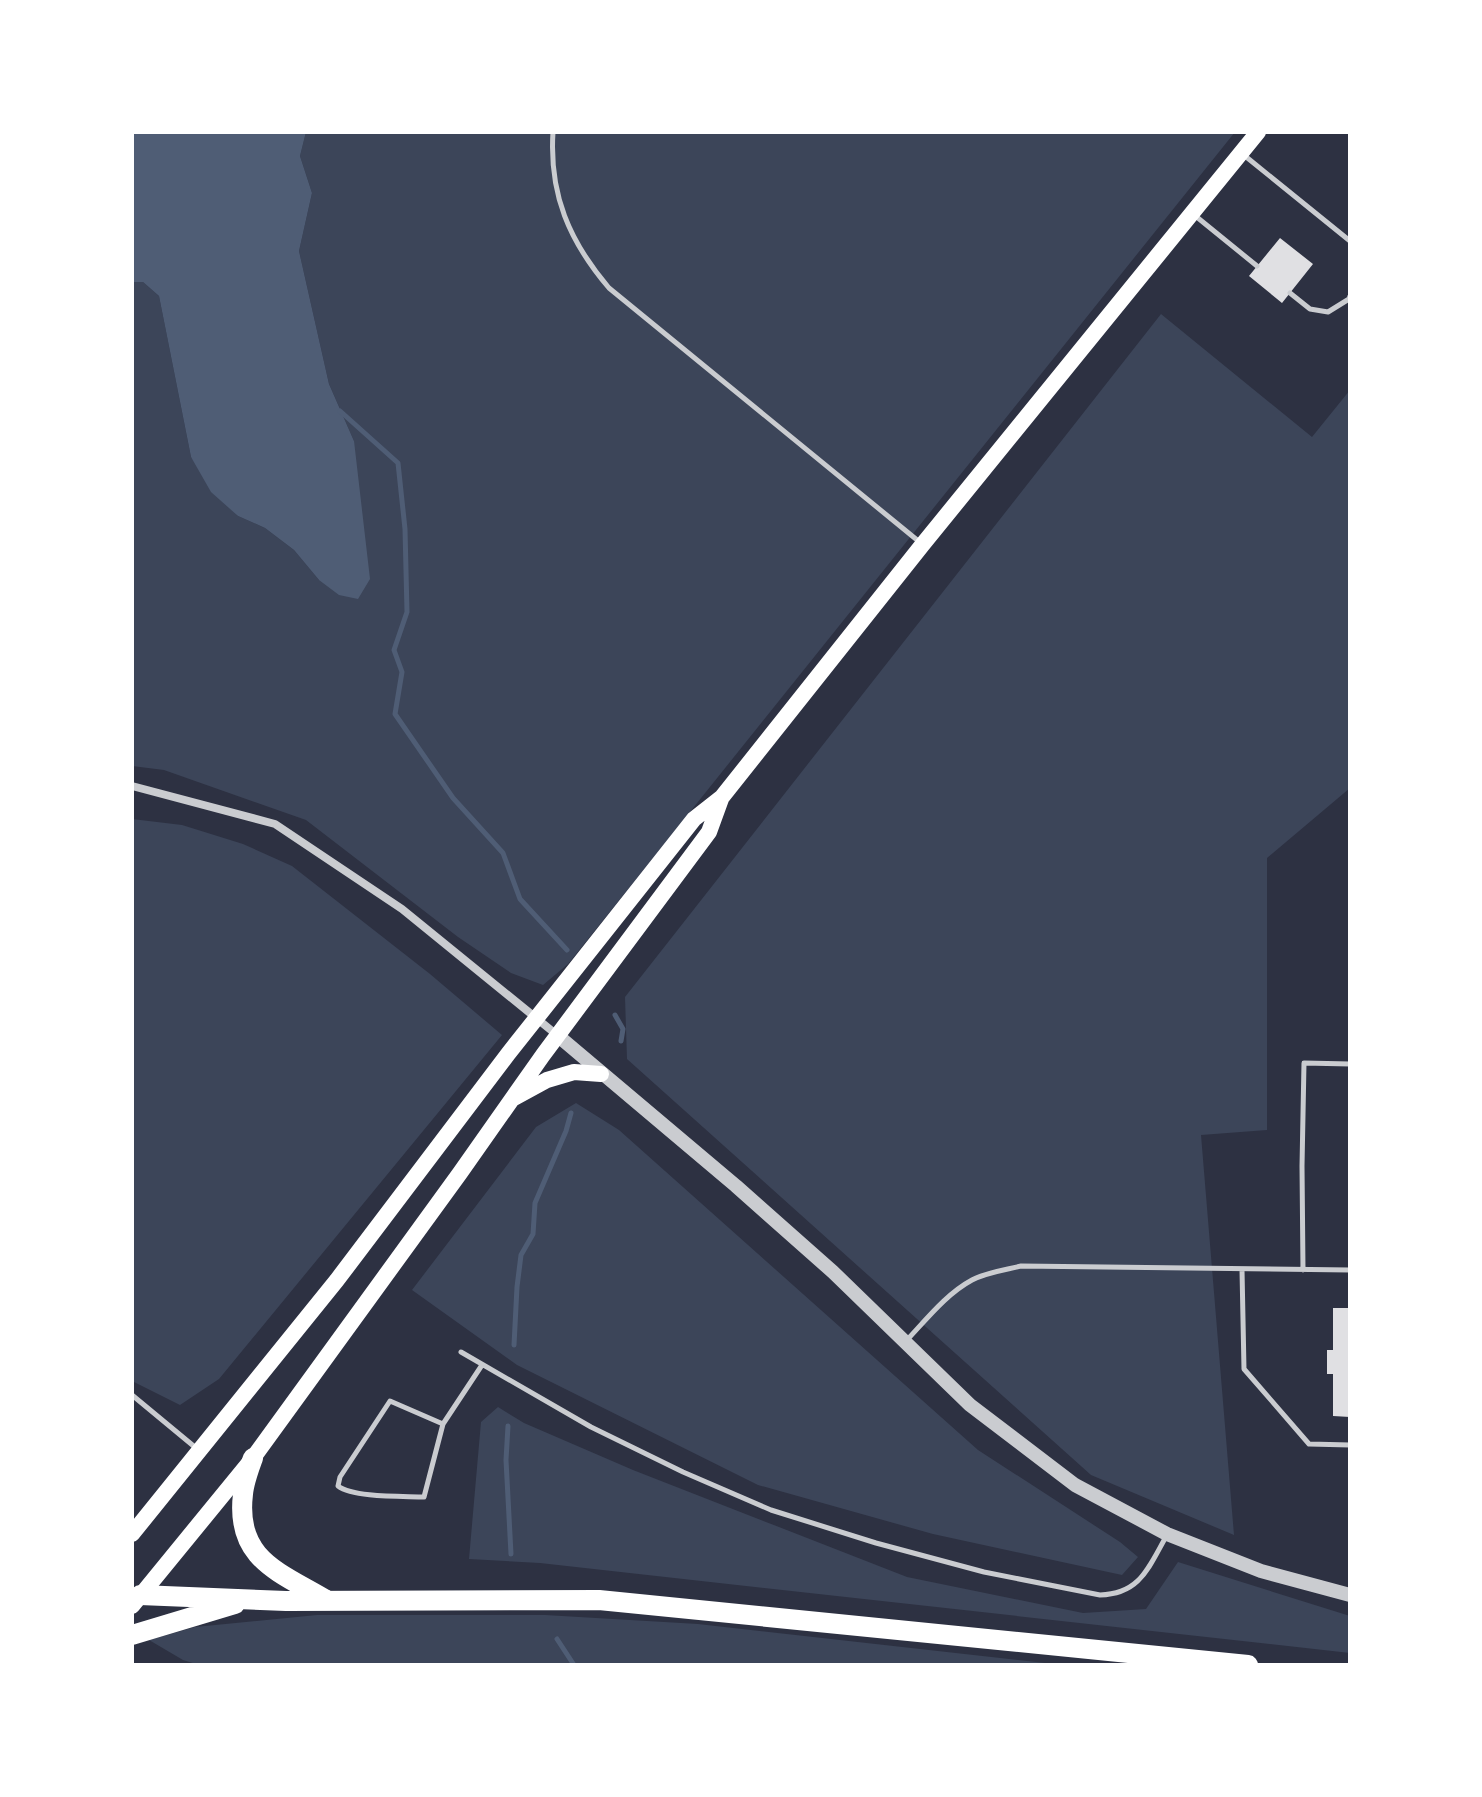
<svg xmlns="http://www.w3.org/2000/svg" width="1482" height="1797" font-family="Signika,sans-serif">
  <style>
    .green { fill: #3c4559 }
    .water { fill: #4f5d75 }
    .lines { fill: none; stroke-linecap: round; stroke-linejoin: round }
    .stream { stroke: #4f5d75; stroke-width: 5 }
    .building { fill: #e0e0e3 }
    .service { stroke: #caccd0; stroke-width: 5 }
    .minor { stroke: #caccd0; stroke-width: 8 }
    .tertiary { stroke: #caccd0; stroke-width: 14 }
    .secondary { stroke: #fff; stroke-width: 16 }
    .motorway { stroke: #fff; stroke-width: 20 }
  </style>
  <rect width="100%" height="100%" fill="#2d3142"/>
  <!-- green -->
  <path class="green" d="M306 132H1235L568 964 543 985 511 973 458 937 306 820 164 770 132 766V282H143L159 296 191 457 238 516 265 528 294 550 319 580 354 441 329 384 299 251 312 193 300 156Z
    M1161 314 1312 437 1350 390V788L1267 858V1130L1201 1135 1234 1535 1091 1475 627 1059 625 997Z
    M132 819 182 825 243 844 292 866 430 974 502 1035 219 1379 180 1405 132 1381Z
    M576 1103 619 1130 978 1450 1120 1542 1138 1557 1122 1575 933 1534 758 1485 517 1365 412 1290 536 1127Z
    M498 1407 524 1423 633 1470 907 1577 1083 1613 1146 1609 1178 1562 1350 1616V1653L540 1563 469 1559 481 1422Z
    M317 1615H545L698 1624 1063 1665H199L183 1660 149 1640 195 1627Z"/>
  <!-- water -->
  <path class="water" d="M132 132H306L300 156 312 193 299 251 329 384 354 441 370 579 358 599 339 595 319 580 294 550 265 528 238 516 211 492 191 457 159 296 143 282H132Z"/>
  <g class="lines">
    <!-- stream -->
    <path class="stream" d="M340 411 398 463 405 529 407 612 394 650 402 672 395 714 453 798 503 853 520 899 567 950
      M615 1015 623 1029 621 1041
      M514 1345 517 1287 521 1255 533 1234 535 1203 566 1131 571 1113
      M508 1426 506 1460 511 1554
      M557 1639 574 1665"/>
  </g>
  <!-- building -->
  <path class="building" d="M1280 238 1313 264 1282 303 1249 276Z
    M1333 1308H1350V1417L1333 1416V1374H1327V1350H1333Z"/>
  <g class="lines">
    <!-- service -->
    <path class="service" d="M553 132C549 194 569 241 609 288L922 544
      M1245 156 1350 241
      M1193 214 1257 266
      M1290 293 1310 309 1328 312 1349 299 1350 296
      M1242 1270 1244 1369 1309 1444 1350 1445
      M1303 1270 1302 1166 1304 1063 1350 1064
      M906 1341C926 1320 946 1294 972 1280 987 1272 1005 1270 1021 1266L1350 1270
      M461 1352 591 1427 683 1472 771 1510 876 1543 984 1572 1100 1595C1141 1594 1149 1566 1167 1535
      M132 1395 196 1448
      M390 1401 443 1424 424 1497C403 1496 354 1498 338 1486L340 1477Z
      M443 1424 482 1365"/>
    <!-- minor -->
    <path class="minor" d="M132 786 275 824 402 909 557 1035"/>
    <!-- tertiary -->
    <path class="tertiary" d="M557 1035 736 1186 833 1272 970 1405 1075 1485 1167 1534 1261 1571 1350 1595"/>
    <!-- secondary -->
    <path class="secondary" d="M514 1098 547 1080 574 1072 601 1074
      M132 1534 337 1280 508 1054 694 819 722 797 923 544 1258 132
      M132 1606 253 1458 460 1173 543 1055 709 832 721 799"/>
    <!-- motorway -->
    <path class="motorway" d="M253 1458C249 1469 244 1482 243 1494 235 1560 280 1572 328 1601
      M140 1595 286 1601 599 1600 1248 1665
      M132 1635 235 1604"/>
  </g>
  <!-- border -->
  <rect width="1482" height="1797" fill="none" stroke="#ffffff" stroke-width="268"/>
</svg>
